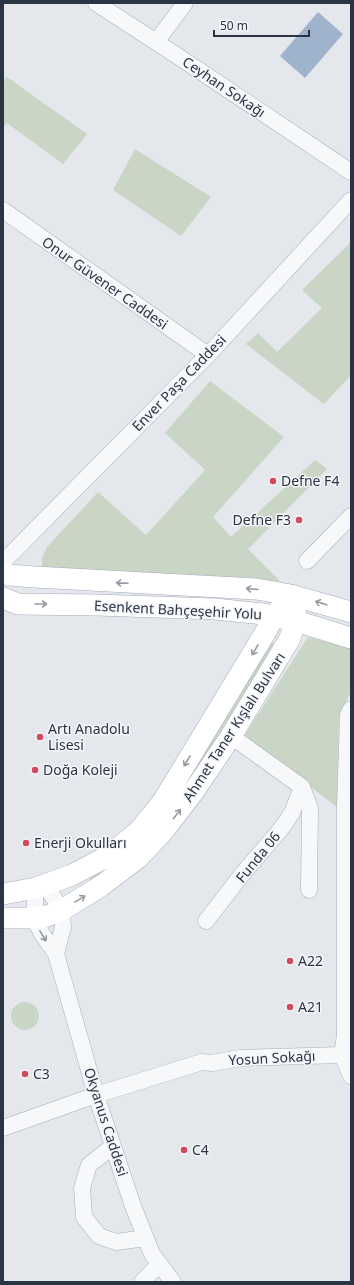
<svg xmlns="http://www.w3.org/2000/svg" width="354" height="1285" font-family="'Noto Sans',sans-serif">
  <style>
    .green { fill: #c9d6c5 }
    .water { fill: #9fb4cc }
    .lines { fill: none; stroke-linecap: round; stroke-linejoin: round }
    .minor-casing { stroke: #a9aeb7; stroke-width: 17 }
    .major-casing { stroke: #a3abb8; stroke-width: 22 }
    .minor { stroke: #f7f8fa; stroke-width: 16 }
    .major { stroke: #fff; stroke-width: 21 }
    .oneway { stroke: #959aa2 }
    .oneway2 { stroke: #9196a0 }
    .poi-dot { fill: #d1495b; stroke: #f4f6f9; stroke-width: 1.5 }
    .labels { text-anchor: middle; stroke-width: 3; stroke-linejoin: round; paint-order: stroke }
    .street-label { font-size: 14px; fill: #2b3445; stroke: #f4f6f9 }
    .poi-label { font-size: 14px; fill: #2b3445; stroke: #f4f6f9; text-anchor: start }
  </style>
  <rect width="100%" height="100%" fill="#e4e7ec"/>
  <!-- green -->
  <path class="green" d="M7 77 87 134 63 164 7 123 3 128V82Z
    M135 149 211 197 181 236 113 190Z
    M351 242V375L324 404 246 344 258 333 277 352 322 308 302 290Z
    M210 381 284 437 213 517 231 537 315 460 327 469 248 549 280 581 42 569V558L47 547 98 492 146 535 205 470 165 433Z
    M308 637 351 649V692L339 715 337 807 244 736Z
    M271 642 276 645 169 811 92 882 88 876 106 864Z
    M11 1016a14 14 0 1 1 28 0a14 14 0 1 1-28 0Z"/>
  <!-- water -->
  <path class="water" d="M318 12 343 34 305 78 280 56Z"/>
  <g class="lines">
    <!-- minor casing -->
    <g class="minor-casing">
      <path id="minor" d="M96 3 173 53 351 172
        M156 42 185 3
        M3 210 208 355
        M307 561 351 516
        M3 562 208 355 351 200
        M351 709 348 715 345 807V1035L342 1055 351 1076
        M231 736 302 787 310 808 309 890
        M45 885 62 910 63 927 56 954
        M36 888 34 918 42 934 56 954 96 1095 133 1206 152 1254 173 1282
        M206 921 244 872 281 829 292 813 302 787
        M3 1128 96 1095 202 1062 212 1063 240 1058 342 1055
        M113 1146 89 1165 82 1188 84 1217 99 1236 116 1242 146 1238
        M142 1282 159 1264"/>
    </g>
    <!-- major casing -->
    <g class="major-casing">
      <path id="major" d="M3 572 9 575 35 577 256 589 291 595 351 612
        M3 598 18 604 97 605 215 609 263 614 296 621 351 638
        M3 894 36 888 72 875 108 856 138 832 162 803 265 633 274 616 291 595
        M3 918H34L47 916 62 910 101 886 138 858 165 829 194 791 231 736 289 640 296 621 295 611 291 595"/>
    </g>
    <!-- minor -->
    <use href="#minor" class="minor"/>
    <!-- major -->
    <use href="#major" class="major"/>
  </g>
  <!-- one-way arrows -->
  <defs><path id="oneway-shaft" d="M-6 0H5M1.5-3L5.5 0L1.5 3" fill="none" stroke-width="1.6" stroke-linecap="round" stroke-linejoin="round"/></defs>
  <g class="oneway">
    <use href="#oneway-shaft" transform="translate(122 583) rotate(-178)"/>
    <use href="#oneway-shaft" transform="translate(252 589) rotate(-175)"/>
    <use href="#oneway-shaft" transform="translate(321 603) rotate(-163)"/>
    <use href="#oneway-shaft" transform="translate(41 604)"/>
    <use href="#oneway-shaft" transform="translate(255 650) rotate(121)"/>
    <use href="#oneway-shaft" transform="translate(187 761) rotate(121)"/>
    <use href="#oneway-shaft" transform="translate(177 814) rotate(-52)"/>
    <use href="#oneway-shaft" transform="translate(80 899) rotate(-31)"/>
  </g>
  <use class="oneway2" href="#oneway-shaft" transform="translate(43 936) rotate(58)"/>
  <!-- markers -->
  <g class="poi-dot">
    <circle cx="273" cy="481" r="4"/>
    <circle cx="299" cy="520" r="4"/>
    <circle cx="40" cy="737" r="4"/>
    <circle cx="35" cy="770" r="4"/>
    <circle cx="26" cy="843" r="4"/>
    <circle cx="290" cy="961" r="4"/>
    <circle cx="290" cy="1007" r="4"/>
    <circle cx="25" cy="1074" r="4"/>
    <circle cx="184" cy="1150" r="4"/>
  </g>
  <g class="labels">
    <!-- street labels -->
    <g class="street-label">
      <text transform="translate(224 87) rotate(34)" y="5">Ceyhan Sokağı</text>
      <text transform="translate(105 283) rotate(35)" y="5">Onur Güvener Caddesi</text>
      <text transform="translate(179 383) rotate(-46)" y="5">Enver Paşa Caddesi</text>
      <text transform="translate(178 610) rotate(3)" y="5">Esenkent Bahçeşehir Yolu</text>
      <text transform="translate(234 727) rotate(-57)" y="5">Ahmet Taner Kışlalı Bulvarı</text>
      <text transform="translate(258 857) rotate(-51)" y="5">Funda 06</text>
      <text transform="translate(272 1058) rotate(-3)" y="5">Yosun Sokağı</text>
      <text transform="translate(106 1122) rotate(72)" y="5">Okyanus Caddesi</text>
    </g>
    <!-- poi labels -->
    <g class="poi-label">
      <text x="281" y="486">Defne F4</text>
      <text x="291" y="525" text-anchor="end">Defne F3</text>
      <text x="48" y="734">Artı Anadolu<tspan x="48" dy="16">Lisesi</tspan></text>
      <text x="43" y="775">Doğa Koleji</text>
      <text x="34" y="848">Enerji Okulları</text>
      <text x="298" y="966">A22</text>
      <text x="298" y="1012">A21</text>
      <text x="33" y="1079">C3</text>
      <text x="192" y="1155">C4</text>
    </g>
  </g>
  <!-- border -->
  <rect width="354" height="1285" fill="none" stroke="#2b3445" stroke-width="8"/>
  <!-- scale -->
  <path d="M214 30v6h95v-6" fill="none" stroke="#2b3445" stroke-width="2"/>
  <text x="220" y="30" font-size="12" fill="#2b3445" stroke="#f4f6f9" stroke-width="3" paint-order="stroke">50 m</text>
</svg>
